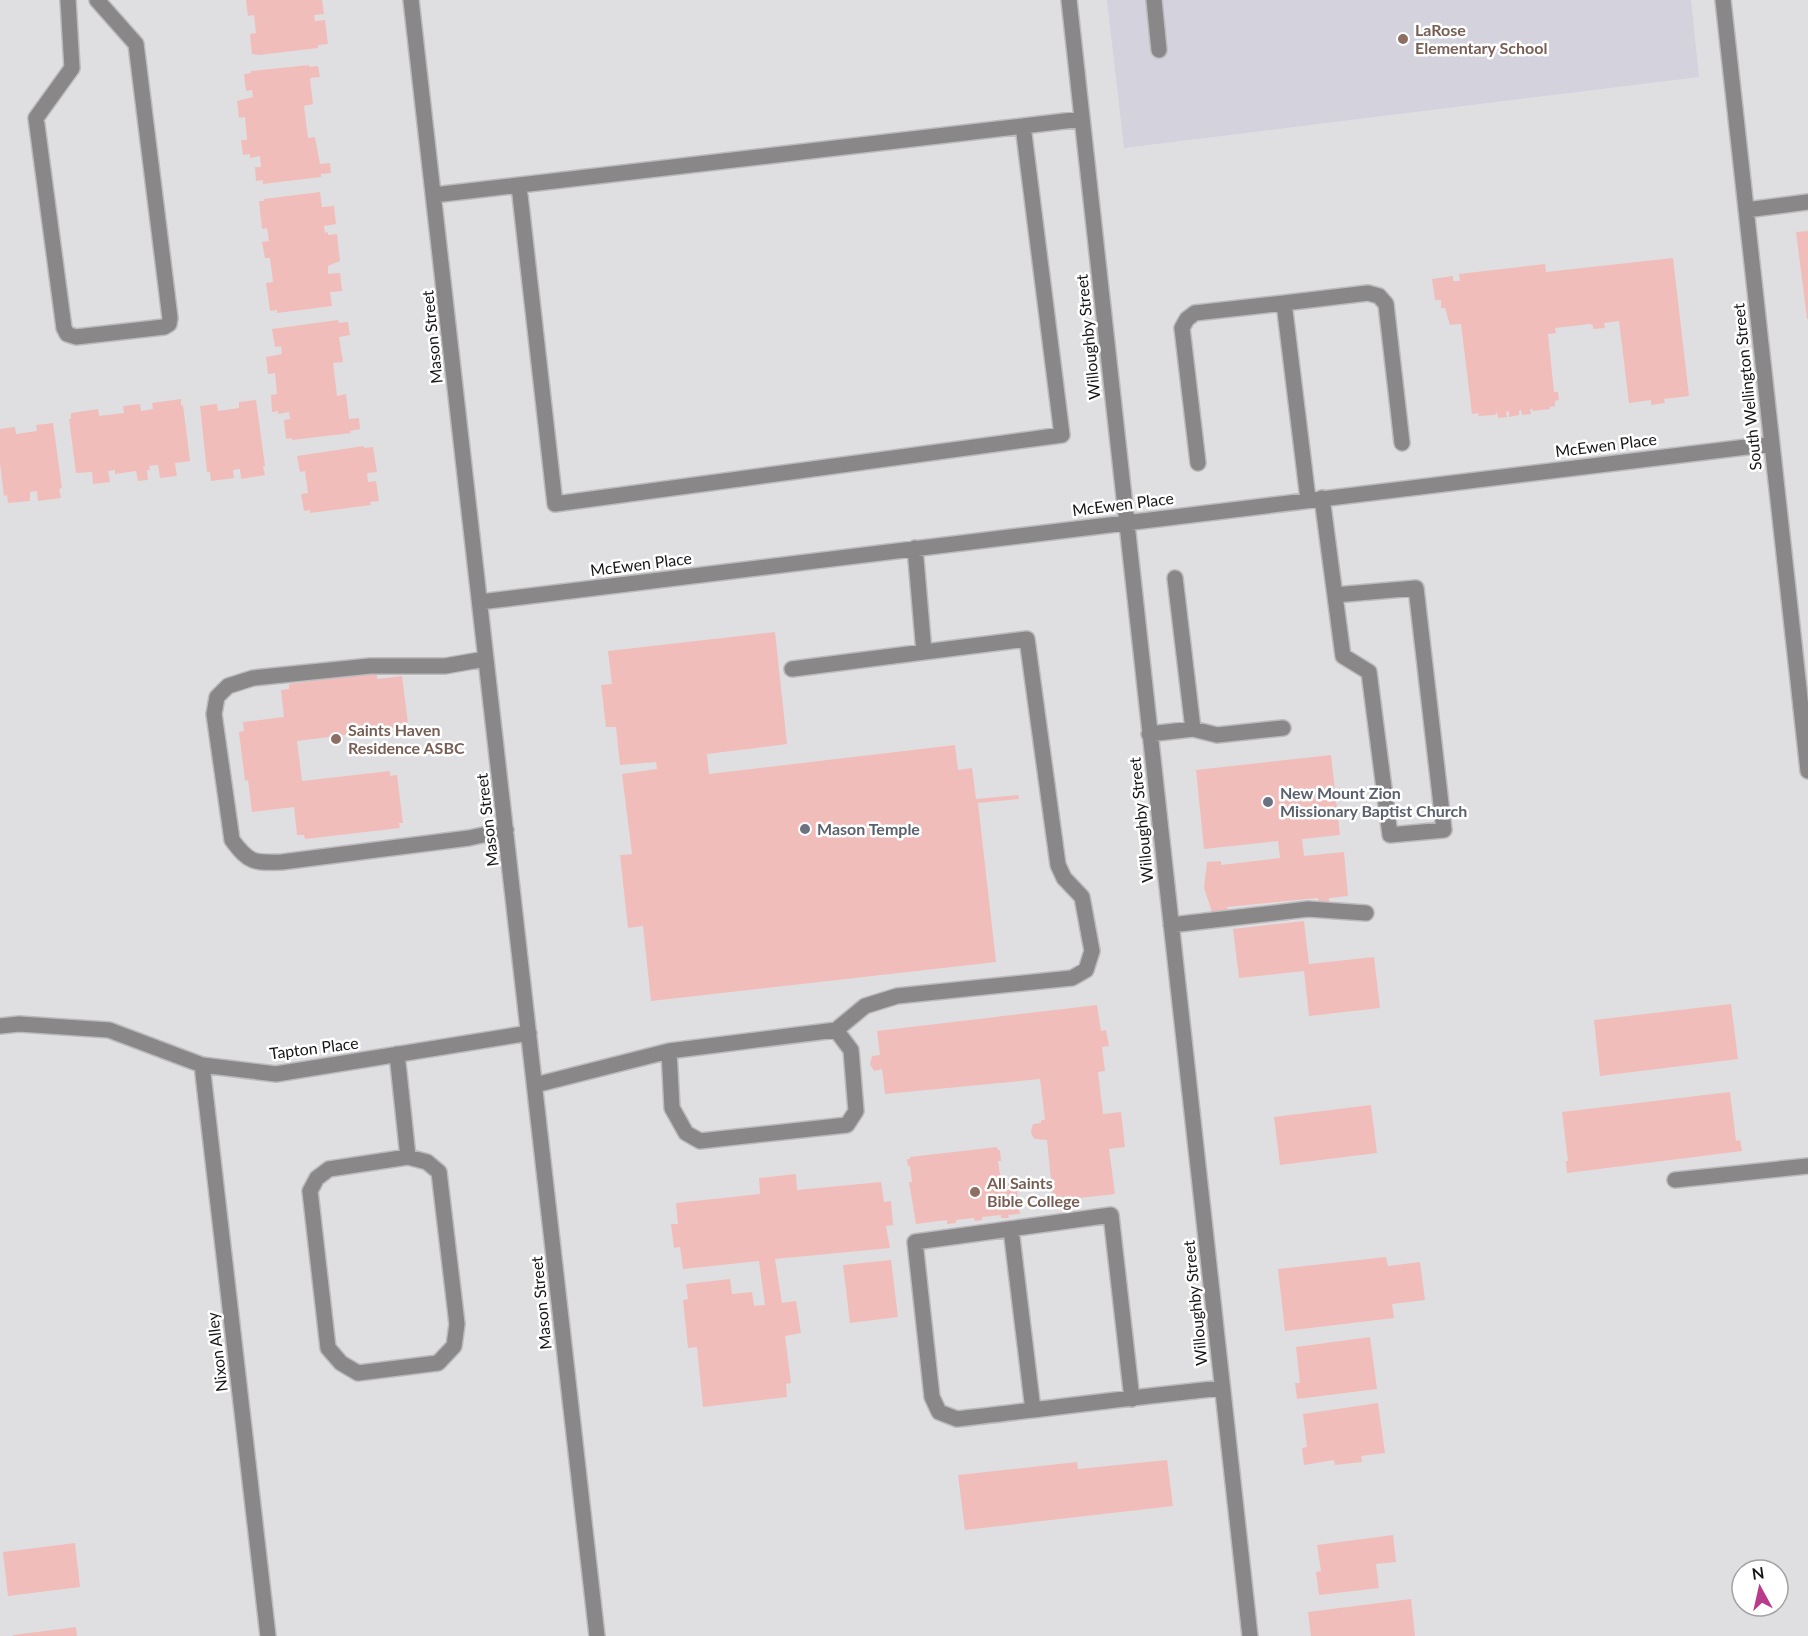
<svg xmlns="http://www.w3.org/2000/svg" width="1808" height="1636" font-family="Lato,sans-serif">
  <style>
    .built { fill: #d3d2dd }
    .building { fill: #f1bdba }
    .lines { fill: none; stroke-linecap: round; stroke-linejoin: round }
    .minor-casing { stroke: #bbbbbd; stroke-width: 18 }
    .minor { stroke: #898788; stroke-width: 15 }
    .education-dot { fill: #8d6e63; stroke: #fff; stroke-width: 2 }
    .worship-dot { fill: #6b7280; stroke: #fff; stroke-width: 2 }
    .labels { text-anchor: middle; stroke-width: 5; stroke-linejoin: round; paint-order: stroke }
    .education-label { font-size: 16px; font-weight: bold; fill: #785e54; stroke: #fff; text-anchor: start }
    .street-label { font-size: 16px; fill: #161617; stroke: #fff }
    .worship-label { font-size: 16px; font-weight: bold; fill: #5b616d; stroke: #fff; text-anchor: start }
  </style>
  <rect width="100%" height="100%" fill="#dfdfe2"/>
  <!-- built -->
  <path class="built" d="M1107 0H1691L1699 77 1124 148Z"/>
  <!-- building -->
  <path class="building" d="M246 0H322L324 14 314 15 315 21 325 20 328 44 318 45V48L259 55 252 54 250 34 256 33 254 15 248 16Z
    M309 65V67L318 66 320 77 310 78 313 104 304 106 308 138 315 137 320 164 330 163 331 173 321 174V177L263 184V180L256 181 255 167H261L260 156 250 158V154L243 155 241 140H247L245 117 239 118 237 101 253 97 252 90 246 91 244 74 251 73V71Z
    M320 192 322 207 334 206 336 224 324 226 325 233 328 232V235L337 234 340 261 328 266V274L340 273 342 291 330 292 332 306 277 313V310L270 311 266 283 273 282 270 258H265L262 242 269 241 267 228 262 229 259 201H264V199Z
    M1808 231V319H1807L1796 232Z
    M1673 258 1689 396 1664 399 1665 403 1651 405V400L1629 403 1619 321 1604 323 1605 328 1593 329V325L1590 324 1555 328 1556 333 1548 334 1554 392H1558L1559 400 1555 401V406L1550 407V409L1533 411 1532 409H1530L1531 414 1522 415 1521 410 1519 411V415L1509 417V411L1506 412 1507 417 1498 418 1497 412 1495 415 1479 416 1478 413 1472 414 1461 324 1450 325 1445 308H1441V300H1435L1432 279 1453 276V281H1460L1459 274 1545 264 1546 272Z
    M338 320 339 323 348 322 350 335 339 337 343 362 333 363 337 396 346 394 349 419 359 418 360 429 350 431 351 433 292 440V438L286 439 284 420 290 419 289 412 278 414V411L272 412 271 395 277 394 275 373 268 374 266 357 282 354 281 346 275 347 272 329Z
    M181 399V406L183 405 190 461 175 463 177 476 160 478 158 465 149 466 150 470H147L148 480 138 481 136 471 115 474V470L108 471 110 482 93 484 92 472 76 473 69 419H71V413L98 409 99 416 124 413 123 406 140 404 141 411 153 409 152 403Z
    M256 400 265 466H263L265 475 241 479 240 469 233 470 234 478 211 481 210 472H207L200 406 217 404 218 411 239 408V402Z
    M53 423 62 488 59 489 61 498 38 501 37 491 30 492V501L8 503 7 495 4 496 0 463V429L15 427 16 434 37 431 36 425Z
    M364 446V448L373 447 377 472 367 473 368 482 376 481 379 501 370 502 371 505 310 513V510L304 511 301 494 308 493 305 471 300 472 297 456Z
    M775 632 787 744 707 754 709 774 955 745 958 770 972 768 976 799 1018 795 1019 799 978 803 996 962 651 1001 643 926 628 928 620 855 632 854 622 774 657 769 656 762 620 765 616 727H606L601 685 612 684 608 651Z
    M377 673V679L402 676 408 723 400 724V728L297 741 302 781 390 771V776L397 775 403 823H399L400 828 305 839 304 835H297L294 807 252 812 248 780 245 781 239 732 244 731 243 722 284 717 281 690 289 689V684Z
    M1331 755 1340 835 1302 839 1304 856 1344 852 1348 896 1329 898V904H1319L1318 898 1227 907 1228 910 1212 912 1204 888 1207 862 1221 861V865L1280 858 1278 841 1204 849 1196 770Z
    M1304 921 1309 964 1374 957 1380 1008 1309 1016 1304 971 1239 978 1233 929Z
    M1731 1004 1738 1059 1600 1076 1594 1020Z
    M1097 1005 1101 1031 1106 1030 1109 1046 1102 1047 1105 1071 1098 1072 1103 1114 1121 1112 1125 1147 1109 1149 1115 1194 1053 1201 1047 1140 1035 1139 1032 1136 1031 1131 1033 1124 1041 1123V1120H1045L1040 1079 885 1094 882 1069 874 1071 870 1064 872 1056 880 1055 877 1031Z
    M1730 1092 1736 1141 1740 1140 1742 1151 1567 1173 1566 1161H1568L1562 1112Z
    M1371 1105 1377 1153 1280 1165 1274 1117Z
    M997 1147 998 1150H1000L1001 1161H998L1001 1181 1005 1180V1183L1016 1182 1020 1214 1008 1215 1009 1218H1001V1215L982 1217V1220L975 1221 974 1218 956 1220V1223L947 1224V1220L916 1224 909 1182H912L910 1166H908L907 1159H910V1157Z
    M796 1174 797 1190 881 1182 884 1202 891 1201 893 1225 886 1226 890 1248 775 1259 782 1303 796 1301 801 1333 785 1336 791 1383 786 1384 787 1397 703 1407 697 1347 688 1348 683 1300 688 1299 686 1284 730 1279 732 1294 752 1292 754 1306 765 1305 759 1261 683 1269 680 1247 674 1248 671 1224H678L676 1203 760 1194 759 1178Z
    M1386 1257 1388 1266 1420 1262 1425 1300 1392 1304 1394 1318 1285 1331 1278 1269Z
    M891 1260 898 1317 850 1323 843 1265Z
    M1370 1337 1377 1389 1297 1399 1295 1383H1300L1296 1347Z
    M1378 1403 1385 1453 1361 1456 1362 1462 1335 1465 1334 1460 1304 1465 1302 1448 1307 1447 1303 1414Z
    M1167 1460 1173 1506 965 1530 958 1475 1077 1462 1078 1469Z
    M1393 1535 1396 1562 1376 1564 1379 1588 1319 1595 1316 1572 1321 1571 1317 1545Z
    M75 1543 80 1587 8 1596 3 1552Z
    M1411 1599 1415 1636H1311L1308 1612Z
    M76 1627 77 1636H13V1635Z"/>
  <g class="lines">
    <!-- minor casing -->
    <g class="minor-casing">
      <path id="minor" d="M68 0 72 68 36 118 64 328 67 334 76 337 164 327 169 324 170 318 136 44 97 0
        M411 0 597 1636
        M1069 0 1250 1636
        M1154 0 1159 50
        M1723 0 1808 771
        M1023 126 1082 119
        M434 195 1023 126 1062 435 555 504 519 186
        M1746 210 1808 202
        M1284 303 1368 293 1379 296 1386 304 1402 443
        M1198 463 1182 328 1187 319 1195 313 1284 303 1308 499
        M1322 498 1343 656 1369 672 1390 835 1444 830 1416 588 1335 595
        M1175 578 1193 729
        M480 602 1771 444
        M485 659 445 666H370L253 678 228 686 217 697 214 714 232 840C249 863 254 863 282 862L469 838 506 830
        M792 669 924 652
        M1149 734 1193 729 1217 735 1283 728
        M1171 925 1308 909 1366 913
        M0 1026 19 1024 109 1030 202 1065 276 1074 529 1033
        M836 1030 865 1006 897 996 1072 978 1086 970 1092 951 1082 897 1064 878 1058 865 1027 639 924 652 915 548
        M397 1054 408 1157 427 1162 439 1172 457 1324 454 1346 438 1363 358 1373 341 1363 328 1348 310 1191 317 1178 329 1169 408 1157
        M202 1065 268 1636
        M535 1085 669 1051 836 1030 851 1050 856 1111 847 1125 700 1141 686 1133 672 1108 669 1051
        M1675 1180 1808 1166
        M1011 1229 1033 1410
        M1132 1399 1111 1215 915 1242 932 1397 939 1412 957 1419C1045 1409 1134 1397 1222 1388"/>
    </g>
    <!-- minor -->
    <use href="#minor" class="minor"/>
  </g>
  <!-- markers -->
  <g class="education-dot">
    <circle cx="1403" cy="39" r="6"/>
    <circle cx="336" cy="739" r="6"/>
    <circle cx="975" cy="1192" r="6"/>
  </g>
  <g class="worship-dot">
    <circle cx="1268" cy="802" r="6"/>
    <circle cx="805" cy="829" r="6"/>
  </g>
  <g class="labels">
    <!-- education labels -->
    <g class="education-label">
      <text x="1415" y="36">LaRose<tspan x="1415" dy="18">Elementary School</tspan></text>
      <text x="348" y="736">Saints Haven<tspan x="348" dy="18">Residence ASBC</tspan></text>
      <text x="987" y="1189">All Saints<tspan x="987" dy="18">Bible College</tspan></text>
    </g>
    <!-- street labels -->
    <g class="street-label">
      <text transform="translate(432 337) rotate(-96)" y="6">Mason Street</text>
      <text transform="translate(1088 337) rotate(-96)" y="6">Willoughby Street</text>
      <text transform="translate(1747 387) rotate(-96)" y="6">South Wellington Street</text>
      <text transform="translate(1606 445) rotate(-7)" y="6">McEwen Place</text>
      <text transform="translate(1123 504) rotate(-7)" y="6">McEwen Place</text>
      <text transform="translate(641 564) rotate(-7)" y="6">McEwen Place</text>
      <text transform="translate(487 820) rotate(-97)" y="6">Mason Street</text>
      <text transform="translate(1141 820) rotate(-96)" y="6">Willoughby Street</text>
      <text transform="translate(314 1048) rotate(-7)" y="6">Tapton Place</text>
      <text transform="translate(541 1303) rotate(-96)" y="6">Mason Street</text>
      <text transform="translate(1195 1303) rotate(-96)" y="6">Willoughby Street</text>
      <text transform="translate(217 1352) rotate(-97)" y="6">Nixon Alley</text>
    </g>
    <!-- worship labels -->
    <g class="worship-label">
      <text x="1280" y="799">New Mount Zion<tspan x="1280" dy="18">Missionary Baptist Church</tspan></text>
      <text x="817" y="835">Mason Temple</text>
    </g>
  </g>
  <!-- north arrow -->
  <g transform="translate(1760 1588) rotate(352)"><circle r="28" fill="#ffffff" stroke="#a2a2a2" stroke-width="1.5"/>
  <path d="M0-4.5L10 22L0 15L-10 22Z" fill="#b93c8c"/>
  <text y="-9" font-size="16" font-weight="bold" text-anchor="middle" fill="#161617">N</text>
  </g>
</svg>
